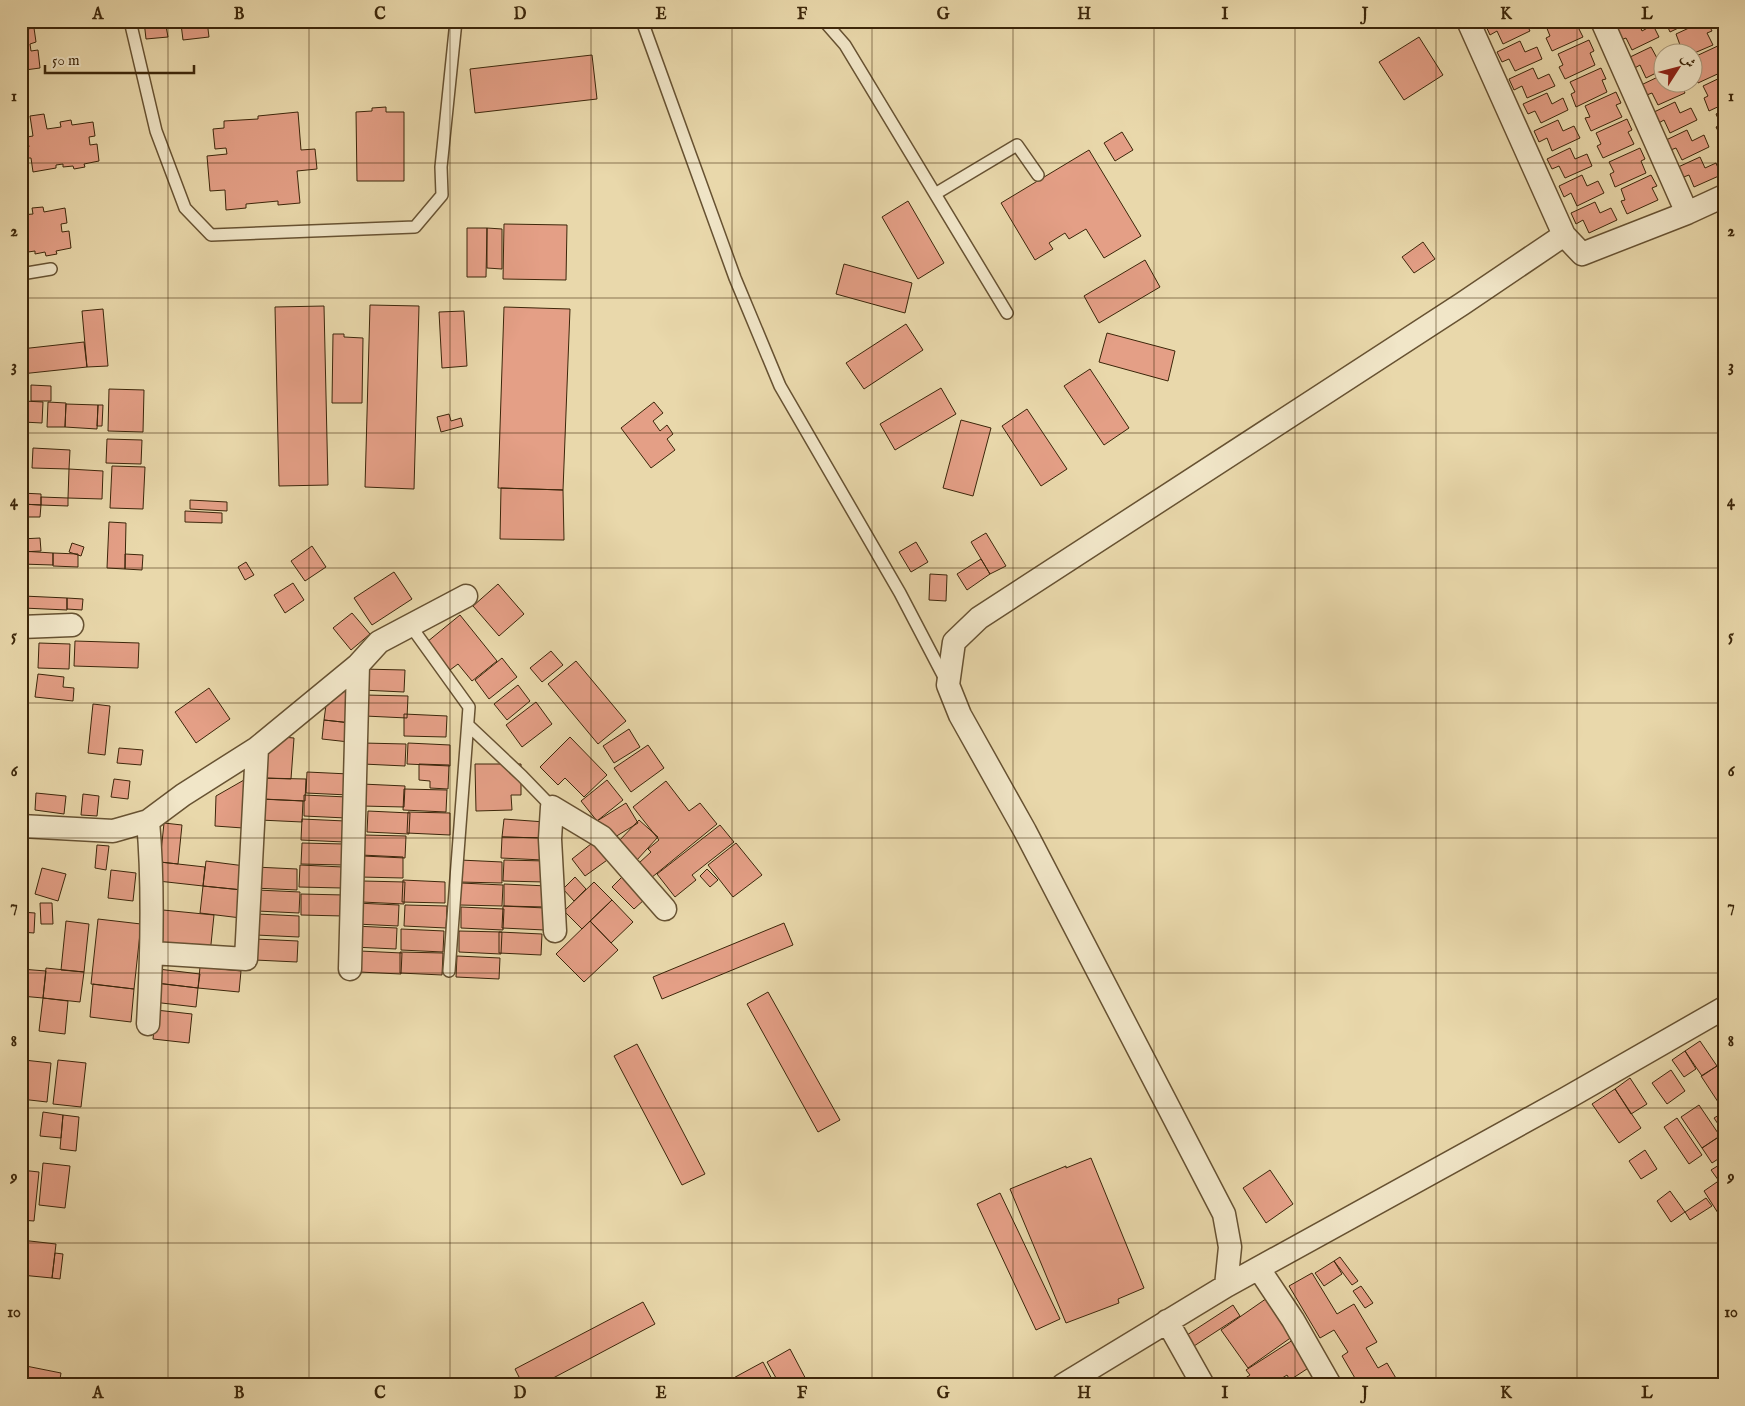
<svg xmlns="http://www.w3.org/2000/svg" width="1745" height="1406" font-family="'IM FELL English',Amiri,serif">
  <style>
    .building { fill: #e49f86; stroke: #3c260a }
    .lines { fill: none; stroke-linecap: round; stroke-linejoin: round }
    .lane-casing { stroke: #675232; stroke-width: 14 }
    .street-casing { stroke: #675232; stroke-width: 25 }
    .lane { stroke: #f1e6c8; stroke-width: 11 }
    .street { stroke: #f1e6c8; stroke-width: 22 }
    .grid { fill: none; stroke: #3c260a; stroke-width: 1; stroke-opacity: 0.55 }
    .neatline { fill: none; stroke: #3c260a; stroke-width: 2 }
    .grid-label { font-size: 16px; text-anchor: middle; font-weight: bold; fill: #3c260a }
  </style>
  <rect width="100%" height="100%" fill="#e9d8ab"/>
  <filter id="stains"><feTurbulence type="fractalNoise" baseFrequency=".004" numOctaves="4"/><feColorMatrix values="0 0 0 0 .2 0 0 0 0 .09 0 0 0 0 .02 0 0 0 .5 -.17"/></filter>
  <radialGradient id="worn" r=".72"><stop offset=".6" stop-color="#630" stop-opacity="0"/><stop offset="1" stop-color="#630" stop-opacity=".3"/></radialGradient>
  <!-- building -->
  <path class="building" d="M144 21H207L209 37 183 40 181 24 166 26 168 37 146 39Z
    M1491 21H1512L1514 24 1520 21H1525L1530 31 1503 44 1497 31 1490 35 1485 24Z
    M1556 21H1581L1582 23 1577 25 1583 37 1552 51 1546 38 1550 36 1546 26Z
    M1634 21H1638L1642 31 1653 25 1659 37 1632 50 1626 38 1618 41 1614 31Z
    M1665 21H1693L1670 32Z
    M1704 21H1707L1712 31 1707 33 1713 45 1692 54V52H1679L1676 47 1680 45 1676 34Z
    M34 28 36 42 30 44 31 51 38 50 40 68 25 70 26 74H21V30Z
    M1419 37 1443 75 1404 100 1379 62Z
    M1589 40 1594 51 1590 53 1595 65 1565 79 1559 67 1563 65 1558 54Z
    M1520 41 1525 52 1537 47 1542 59 1515 71 1509 59 1502 62 1497 52Z
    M1722 44 1724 71 1698 83 1692 72 1696 69 1692 58Z
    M1651 47 1657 58 1662 55V70L1646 78 1640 65 1633 69 1628 58Z
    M592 55 597 99 475 113 470 69Z
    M1533 68 1538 79 1549 74 1555 86 1527 98 1522 86 1514 90 1509 79Z
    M1601 68 1606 79 1602 80 1607 92 1576 107 1571 94 1575 92 1570 82Z
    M1662 75V82H1666L1668 86 1675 82H1680L1685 93 1658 105 1652 93 1644 96 1639 86Z
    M1724 76V104L1709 111 1704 98 1708 96 1703 86Z
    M1616 92 1621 103 1616 105 1622 117 1591 131 1585 118 1590 117 1585 106Z
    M1547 93 1552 104 1563 98 1568 110 1541 123 1535 111 1528 114 1523 104Z
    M1675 102 1680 113 1691 108 1697 120 1670 133 1664 120 1657 124 1652 113Z
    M386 107V112H404V181H357L356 112 372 111V108Z
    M1724 110V138L1722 139 1716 127 1721 125 1716 114Z
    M298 112 301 150 315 149 317 169 297 171 300 203 278 205V201L246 204V208L226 210 225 190 210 191 207 156 227 154 226 148 215 149 213 129 224 128V121L258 119V116Z
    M44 114 47 129 61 127 60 122 71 120 72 125 93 122 95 136 89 137 90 145 97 144 99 161 84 164 85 167 74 169 73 166 63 167V164L56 165V168L33 172 31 158H27L26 148 29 147 27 137 33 136 30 116Z
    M1627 119 1632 130 1628 132 1634 144 1603 158 1597 146 1601 144 1596 133Z
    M1558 120 1563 131 1574 126 1580 138 1552 151 1547 138 1539 142 1534 131Z
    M1687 130 1692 141 1704 135 1709 147 1682 160 1676 148 1668 151 1664 141Z
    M1122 132 1133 150 1115 161 1104 143Z
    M1570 148 1575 159 1587 154 1592 166 1565 178 1559 166 1552 169 1547 159Z
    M1640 148 1645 159 1641 161 1646 173 1615 187 1610 174 1614 172 1609 162Z
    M1089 150 1141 236 1104 258 1086 229 1069 239 1065 233 1049 243 1053 249 1035 260 1001 203Z
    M1700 157 1705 168 1716 163 1721 175 1694 187 1689 175 1681 178 1676 168Z
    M1582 175 1587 186 1598 181 1604 193 1577 206 1571 193 1564 197 1559 186Z
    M1651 175 1657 186 1652 188 1658 200 1627 214 1621 201 1625 200 1621 189Z
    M908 201 944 263 918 279 882 217Z
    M1595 202 1600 213 1611 208 1617 220 1589 233 1583 220 1576 224 1571 213Z
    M43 207 44 212 65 208 67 223 61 224 62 232 69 231 71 248 56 251 57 254 46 256 45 252 35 254V251L28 252V255L21 256V215L33 214 32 208Z
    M504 224 567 225 566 280 503 279Z
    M467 228H487L486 277H467Z
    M487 228 502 229V269L487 268Z
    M1423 242 1435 259 1414 273 1402 257Z
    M1145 260 1160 287 1099 323 1084 296Z
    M844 264 912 283 905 313 836 294Z
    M370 305 419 306 414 489 365 487Z
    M324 306 328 485 279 486 275 307Z
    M504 307 570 309 563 490 498 488Z
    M103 309 108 366 87 367 82 311Z
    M464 311 467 366 442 368 439 312Z
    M906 324 923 350 864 389 846 363Z
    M1107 333 1175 351 1168 381 1099 362Z
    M333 334H344V337L363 338 362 403H332Z
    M84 342 87 367 21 374V349Z
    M1090 369 1129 428 1104 445 1064 386Z
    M31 385 51 386V401H31Z
    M941 388 956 414 895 450 880 424Z
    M109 389 144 390 143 432 108 431Z
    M24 401 43 402 42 423 23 422Z
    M48 402 66 403 65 427H47Z
    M654 402 663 413 653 421 660 431 667 425 673 434 667 439 675 450 651 468 621 428Z
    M66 404 98 405 97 429 65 427Z
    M98 405H103L102 426H97Z
    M1027 409 1067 469 1041 486 1002 426Z
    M449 414 451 421 461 418 463 426 441 432 437 417Z
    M961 420 991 428 973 496 943 488Z
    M107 439 142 440 141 464 106 463Z
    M33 448 70 450 69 469 32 468Z
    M112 466 145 467 143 509 110 508Z
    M69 469 103 471 102 499 68 498Z
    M501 488 563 490 564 540 500 539Z
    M21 493 41 494V505L21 504Z
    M41 497 68 498V506L41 505Z
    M190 500 227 502V511L190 509Z
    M21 504 41 505 40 517H21Z
    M185 511 222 513V523L185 522Z
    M109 522 126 523 125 569 107 568Z
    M986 533 1006 566 990 574 971 542Z
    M40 538 41 551 21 552V539Z
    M916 542 928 562 911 572 899 552Z
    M72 543 84 547 81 556 69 552Z
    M312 546 326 567 305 581 291 561Z
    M21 551 53 553V565L21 564Z
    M53 553 78 554V567L53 566Z
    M125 554 143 555 142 570 125 569Z
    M981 559 990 574 967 590 957 574Z
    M246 562 254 575 245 580 238 567Z
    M394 572 412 599 372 625 354 598Z
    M930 574 947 575 946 601 929 600Z
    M293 583 304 600 285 613 274 595Z
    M498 584 524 614 499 636 473 606Z
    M23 596 67 598V610L23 608Z
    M67 598 83 599 82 610 67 609Z
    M352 613 370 634 351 650 333 628Z
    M460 615 497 661 472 681 458 664 450 670 427 642Z
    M75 641 139 643 138 668 74 666Z
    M39 643 70 644 69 669 38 668Z
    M551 651 563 665 542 682 530 668Z
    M502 658 517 677 489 699 475 680Z
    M576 661 626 721 598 744 548 684Z
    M362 669 405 670 404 692 362 690Z
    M38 674 64 677 63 687 74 688 73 701 35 697Z
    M518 685 530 701 507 720 494 704Z
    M209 688 230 719 196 743 175 712Z
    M345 688 353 690 351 723 324 720 326 705Z
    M365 695 408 696 407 718 365 716Z
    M536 702 552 724 522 747 506 725Z
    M93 704 110 706 105 755 88 753Z
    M404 714 447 716 446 737 404 736Z
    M324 720 351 723 349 742 322 739Z
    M629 729 640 747 614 763 603 746Z
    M282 737 294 738 291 779 263 778V757Z
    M570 737 607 775 584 797 565 778 558 785 540 767Z
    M363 743 406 744 405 766 363 764Z
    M408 743 450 745V766L407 764Z
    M648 745 664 768 631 792 614 768Z
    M119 748 143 750 141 765 117 763Z
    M419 764 449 765 448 789 430 788V781L419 780Z
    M475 764H521V795H511L512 810 476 811Z
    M307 772 349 774 348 795 306 793Z
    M263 778 306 779 305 801 263 799Z
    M114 779 130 781 128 799 111 797Z
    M244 780 243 828 215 826 216 796Z
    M607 780 623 800 597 821 581 801Z
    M666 781 689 811 700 803 717 824 651 878 639 863 651 852 648 849 659 840 633 807Z
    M362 784 405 786 404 807 362 806Z
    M404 789 447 790 446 812 403 810Z
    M36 793 66 796 64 814 35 810Z
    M21 794 28 795 27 804 21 803Z
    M83 794 99 796 97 816 81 815Z
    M304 795 347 797 346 818 304 816Z
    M260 799 303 801 302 822 260 820Z
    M626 803 638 823 615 837 613 845 597 821Z
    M368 811 410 813 409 834 367 832Z
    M408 812 450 813V835L407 833Z
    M302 819 345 821 344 842 301 840Z
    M504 819 545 822 544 838 502 837Z
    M639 820 658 837 636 861 617 843Z
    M164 823 182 825 178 864 160 862Z
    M720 825 734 842 692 875 696 880 675 897 657 874Z
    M364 835 406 836 405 858 363 856Z
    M502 837 544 838 543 860 501 858Z
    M596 840 610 858 585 876 572 859Z
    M302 843 344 844 343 865 301 864Z
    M736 843 762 875 733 897 708 865Z
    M97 845 109 846 106 870 95 868Z
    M361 855 403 857V878L360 877Z
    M460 860 502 862V883L459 882Z
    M504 860 546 861 545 882 503 881Z
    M206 861 245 866 242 890 203 886Z
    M160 862 205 867 203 886 158 881Z
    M300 865 343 867 342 888 299 887Z
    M255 867 297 869V890L254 888Z
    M42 868 66 874 58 901 35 894Z
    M707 869 718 880 710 887 700 876Z
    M111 870 136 873 133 901 108 898Z
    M623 876 645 899 634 909 612 887Z
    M575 877 586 889 574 901 563 889Z
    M403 880 445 882V903L402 902Z
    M363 881 405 882 404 904 362 902Z
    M594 882 612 900 582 929 564 911Z
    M461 883 503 885 502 906 460 905Z
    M504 884 547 886 546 907 504 906Z
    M203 886 243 890 241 918 200 913Z
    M257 890 300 892 299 913 257 911Z
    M301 894 344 895 343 916 301 915Z
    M612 900 633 922 611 943 590 921Z
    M40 903H52L53 924H41Z
    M356 903 399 905 398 926 356 924Z
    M405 905 447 906 446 928 404 926Z
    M503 906 545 908V930L502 928Z
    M461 907 504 909 503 930 461 928Z
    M163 910 214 915 210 954 159 949Z
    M21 912 35 913 34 933 21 932Z
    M257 914 299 916V937L256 935Z
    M98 919 141 924 134 989 91 984Z
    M66 921 89 924 84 972 61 970Z
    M590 921 618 950 584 982 556 954Z
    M784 923 793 945 662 999 653 977Z
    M354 926 397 928 396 949 353 947Z
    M401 929 444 931 443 952 401 950Z
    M459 931 502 932 501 954 459 952Z
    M499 932 542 934 541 955 499 953Z
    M255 939 298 941 297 962 255 960Z
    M360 951 402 953 401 974 359 972Z
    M400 952 443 953 442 975 400 973Z
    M457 956 500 958 499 979 456 977Z
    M200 967 241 971 239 992 198 988Z
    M46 968 84 972 80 1002 43 998Z
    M21 969 46 971 43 998 21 996Z
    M158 969 200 974 198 988 156 983Z
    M156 983 198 988 196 1007 153 1002Z
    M93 984 134 989 131 1022 90 1017Z
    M768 992 840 1120 818 1132 747 1004Z
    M43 998 68 1001 65 1034 39 1031Z
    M156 1010 192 1014 189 1043 153 1039Z
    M1700 1041 1717 1066 1702 1076 1685 1051Z
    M637 1044 705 1174 682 1185 614 1056Z
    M1685 1051 1696 1069 1684 1077 1672 1060Z
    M24 1060 51 1063 47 1102 21 1099Z
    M58 1060 86 1063 81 1107 53 1104Z
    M1724 1061V1077L1717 1066Z
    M1717 1066 1724 1077V1107L1722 1108 1701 1076Z
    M1671 1070 1685 1091 1667 1104 1652 1083Z
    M1630 1078 1647 1104 1631 1114 1615 1089Z
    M1615 1089 1641 1128 1619 1143 1592 1104Z
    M1699 1105 1720 1136 1702 1148 1681 1117Z
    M43 1112 63 1115 61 1138 40 1136Z
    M1724 1112V1133L1714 1118Z
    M63 1115 79 1117 76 1151 60 1149Z
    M1677 1118 1702 1155 1689 1164 1664 1127Z
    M1720 1136 1724 1142V1155L1712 1163 1702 1148Z
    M1645 1150 1657 1169 1641 1179 1629 1161Z
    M1091 1158 1144 1288 1118 1299 1119 1303 1066 1323 1010 1189 1066 1166V1168Z
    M1724 1162V1188L1711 1170Z
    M43 1163 70 1166 65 1208 39 1205Z
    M21 1170 39 1172 34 1221 21 1220Z
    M1270 1170 1293 1204 1266 1223 1243 1188Z
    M1717 1182 1724 1192V1209L1718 1213 1704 1191Z
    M1670 1191 1685 1212 1671 1222 1657 1201Z
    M1000 1193 1060 1319 1036 1330 977 1204Z
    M1706 1198 1712 1206 1690 1220 1685 1212Z
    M21 1240 56 1244 52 1278 21 1275Z
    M55 1253 63 1254 60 1279 52 1278Z
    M1340 1257 1358 1281 1352 1285 1334 1261Z
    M1334 1261 1342 1274 1324 1286 1315 1273Z
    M1312 1273 1337 1314 1354 1304 1377 1342 1366 1348 1378 1368 1387 1363 1400 1385H1359L1342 1356 1348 1352 1334 1330 1320 1338 1289 1286Z
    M1361 1286 1373 1303 1365 1308 1353 1291Z
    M1270 1296 1296 1334 1248 1368 1221 1330Z
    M643 1302 655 1324 540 1385H523L515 1369Z
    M1233 1305 1240 1316 1194 1346 1187 1335Z
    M1296 1338 1313 1365 1290 1380 1287 1375 1271 1385H1235L1250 1375 1246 1370Z
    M790 1349 809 1385H780L767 1362Z
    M763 1362 775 1385H721L739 1375Z
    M21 1365 61 1373 59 1385H21Z"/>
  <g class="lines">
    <!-- lane casing -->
    <g class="lane-casing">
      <path id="lane" d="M130 21 156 131 185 208 211 235 415 227 442 195 441 167 456 21
        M642 21 735 278 780 386 900 593 946 681
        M824 21 845 45 1007 313
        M935 194 1017 145 1038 175
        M21 274 51 269
        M410 625 469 707 449 971
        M468 725 522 776 552 807"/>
    </g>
    <!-- street casing -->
    <g class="street-casing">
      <path id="street" d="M1468 21 1564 235 1582 254 1687 213 1724 196
        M1602 21 1687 213
        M21 627 72 625
        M21 826 113 831 148 821 183 795 257 748 358 665 379 642 466 596
        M555 931 550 839 552 807 602 837 665 909
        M152 953 246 959 257 748
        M350 969 358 665
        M148 1024C152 956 154 888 148 821
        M1259 1269 1293 1320 1330 1385
        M1226 1286 1567 1098 1724 1008
        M1167 1321 1203 1385
        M1063 1385 1226 1286 1230 1247 1224 1214 1025 831 960 715 948 685 954 642 979 618 1462 304 1564 235"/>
    </g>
    <!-- lane -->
    <use href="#lane" class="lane"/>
    <!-- street -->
    <use href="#street" class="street"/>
  </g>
  <!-- grid -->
  <path class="grid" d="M168 21V1385M309 21V1385M450 21V1385M591 21V1385M732 21V1385M872 21V1385M1013 21V1385M1154 21V1385M1295 21V1385M1436 21V1385M1577 21V1385M21 163H1724M21 298H1724M21 433H1724M21 568H1724M21 703H1724M21 838H1724M21 973H1724M21 1108H1724M21 1243H1724"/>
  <!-- margin -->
  <rect width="1745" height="1406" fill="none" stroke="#e9d8ab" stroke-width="55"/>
  <!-- north arrow -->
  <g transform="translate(1678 68) rotate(54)"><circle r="24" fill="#f1e6c8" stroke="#a9997c"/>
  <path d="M0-4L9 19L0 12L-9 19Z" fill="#8f2418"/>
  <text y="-8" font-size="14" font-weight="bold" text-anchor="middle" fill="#3c260a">ش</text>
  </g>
  <!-- scale -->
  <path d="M45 65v8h149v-8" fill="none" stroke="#3c260a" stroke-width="2.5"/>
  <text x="52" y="65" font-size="15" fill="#3c260a" stroke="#f1e6c8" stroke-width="4" paint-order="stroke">50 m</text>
  <rect x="28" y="28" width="1690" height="1350" class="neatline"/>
  <g class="grid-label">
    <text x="98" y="19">A</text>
    <text x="239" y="19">B</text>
    <text x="380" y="19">C</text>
    <text x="520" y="19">D</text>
    <text x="661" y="19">E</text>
    <text x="802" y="19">F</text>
    <text x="943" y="19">G</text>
    <text x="1084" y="19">H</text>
    <text x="1225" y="19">I</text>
    <text x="1365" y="19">J</text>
    <text x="1506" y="19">K</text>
    <text x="1647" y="19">L</text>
    <text x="14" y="101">1</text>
    <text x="1731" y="101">1</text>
    <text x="14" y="236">2</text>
    <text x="1731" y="236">2</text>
    <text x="14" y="371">3</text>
    <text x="1731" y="371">3</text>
    <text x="14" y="506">4</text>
    <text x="1731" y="506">4</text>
    <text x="14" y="641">5</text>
    <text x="1731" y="641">5</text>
    <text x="14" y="776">6</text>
    <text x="1731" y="776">6</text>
    <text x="14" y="911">7</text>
    <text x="1731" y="911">7</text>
    <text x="14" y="1046">8</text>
    <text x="1731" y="1046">8</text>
    <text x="14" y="1182">9</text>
    <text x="1731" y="1182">9</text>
    <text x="14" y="1317">10</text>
    <text x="1731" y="1317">10</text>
    <text x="98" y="1398">A</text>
    <text x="239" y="1398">B</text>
    <text x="380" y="1398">C</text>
    <text x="520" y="1398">D</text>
    <text x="661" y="1398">E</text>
    <text x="802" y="1398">F</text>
    <text x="943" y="1398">G</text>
    <text x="1084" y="1398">H</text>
    <text x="1225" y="1398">I</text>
    <text x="1365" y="1398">J</text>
    <text x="1506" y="1398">K</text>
    <text x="1647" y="1398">L</text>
  </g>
  <rect width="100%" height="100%" filter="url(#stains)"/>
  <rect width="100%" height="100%" fill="url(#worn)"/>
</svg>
